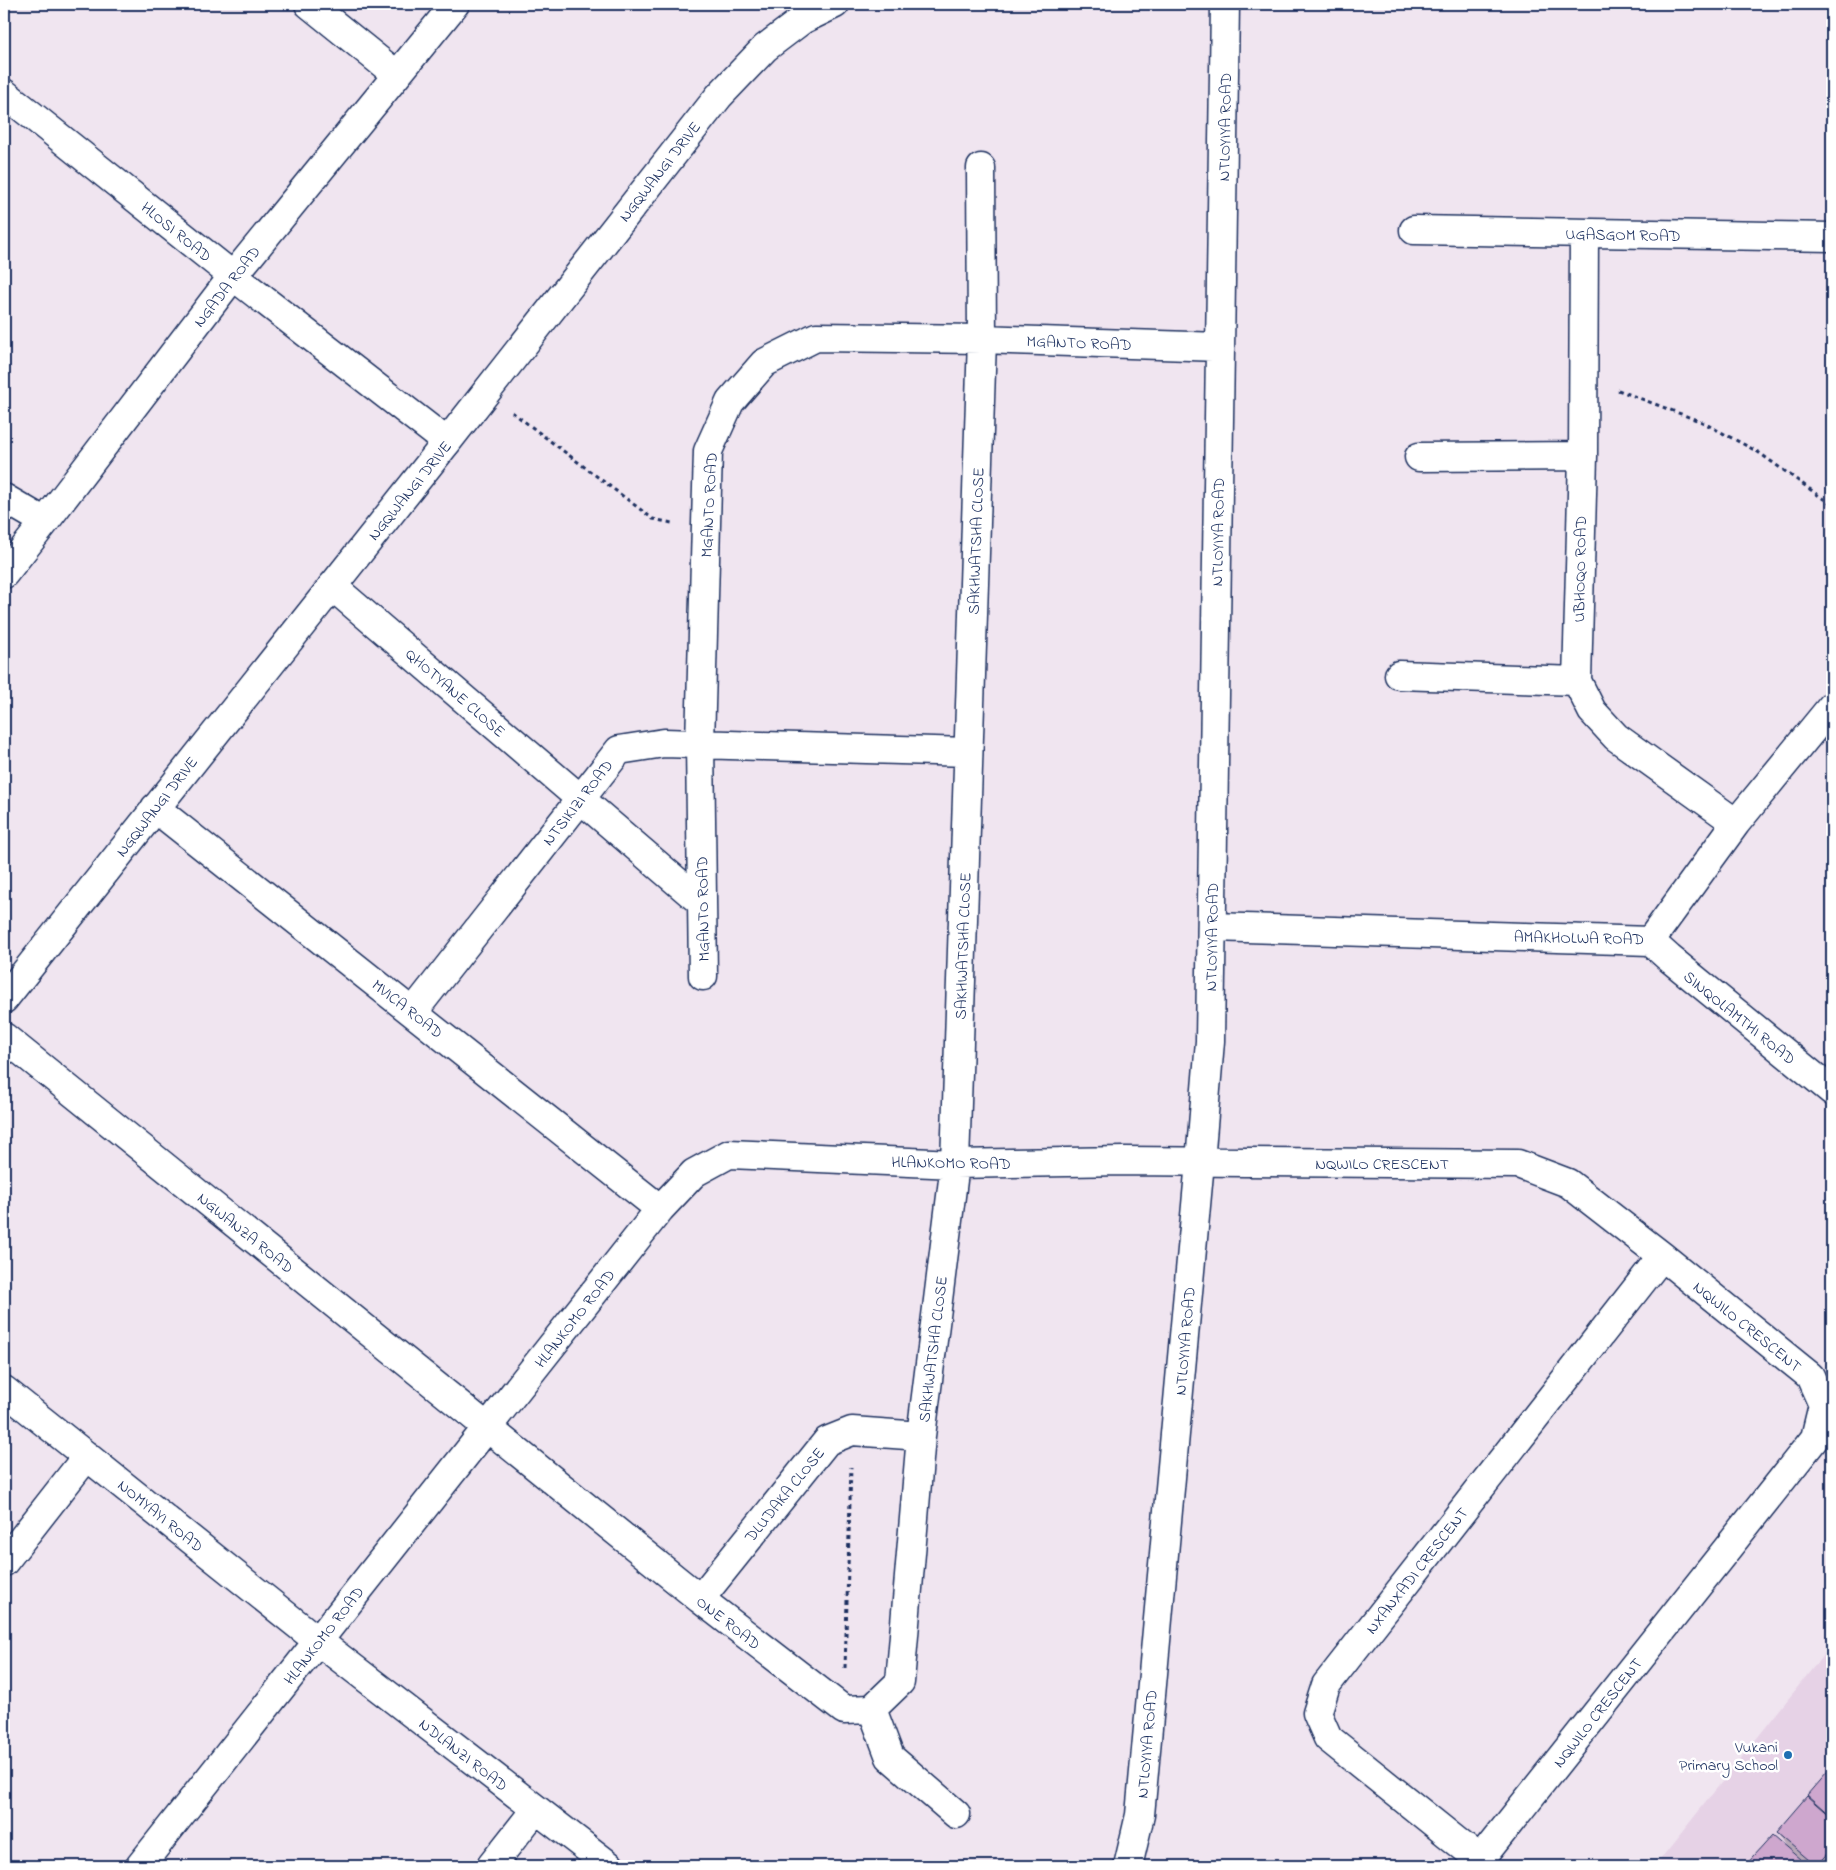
<svg xmlns="http://www.w3.org/2000/svg" width="1836" height="1870" font-family="'Indie Flower',sans-serif">
  <style>
    .built { fill: #e6d2e6 }
    .shadow { fill: #0003 }
    .building { fill: #cea7ce; stroke: #1b2f5e }
    .lines { fill: none; stroke-linecap: round; stroke-linejoin: round }
    .street-casing { stroke: #1b2f5e; stroke-width: 31 }
    .secondary-casing { stroke: #1b2f5e; stroke-width: 31 }
    .path { stroke: #1b2f5e; stroke-width: 3; stroke-dasharray: 4 4; stroke-linecap: butt }
    .street { stroke: #fff; stroke-width: 28 }
    .secondary { stroke: #fff; stroke-width: 28 }
    .poi-dot { fill: #1f6fb2; stroke: #fff; stroke-width: 2 }
    .labels { text-anchor: middle; stroke-width: 5; stroke-linejoin: round; paint-order: stroke }
    .street-label { font-size: 16px; fill: #1b2f5e; stroke: #fff }
    .poi-label { font-size: 16px; fill: #1b2f5e; stroke: #fff; text-anchor: end }
  </style>
  <rect width="100%" height="100%" fill="#f0e5f0"/>
  <filter id="ink" filterUnits="userSpaceOnUse"><feTurbulence type="fractalNoise" baseFrequency=".02" numOctaves="2"/><feDisplacementMap in="SourceGraphic" scale="10" xChannelSelector="R" yChannelSelector="G"/><feConvolveMatrix kernelMatrix="1 2 1 2 8 2 1 2 1" color-interpolation-filters="sRGB"/></filter>
  <g filter="url(#ink)">
    <!-- built -->
    <path class="built" d="M1832 1644V1866H1655Z"/>
    <!-- shadow -->
    <path class="shadow" d="M1832 1768V1866H1746L1787 1849 1777 1832 1813 1802 1809 1795Z"/>
    <!-- building -->
    <path class="building" d="M1832 1766V1817L1807 1795Z
      M1807 1796 1832 1818V1848L1816 1866 1776 1832Z
      M1772 1835 1808 1866H1744Z"/>
    <g class="lines">
      <!-- street casing -->
      <g class="street-casing">
        <path id="street" d="M309 4 397 75
          M4 93 233 276 447 442
          M1414 230 1832 237
          M1584 233 1583 456 1577 681 1592 711 1616 737 1736 823
          M1419 457 1583 456
          M4 498 45 522
          M4 574 45 522 233 276 455 4
          M332 586 702 903
          M1399 675 1577 681
          M155 808 660 1209
          M1212 927 1650 941
          M1650 941 1736 823 1832 706
          M1650 941 1669 958 1832 1091
          M703 976 700 743 708 451 730 402 764 363 816 337 982 339 1220 347
          M413 1012 619 750 664 743 968 752
          M4 1037 700 1599 844 1710 872 1709 890 1757 956 1814
          M4 1390 318 1641 610 1866
          M4 1562 87 1456
          M700 1599 827 1441 852 1431 921 1436
          M872 1709 900 1682 921 1436 955 1164 982 339 981 168
          M1480 1860 1328 1738 1317 1713 1326 1685 1662 1256
          M140 1866 660 1209 694 1173 729 1154 955 1164 1124 1161 1518 1164 1568 1183 1662 1256 1810 1376 1823 1405 1815 1438 1475 1866
          M491 1866 536 1809
          M1128 1866 1140 1815 1200 1162 1210 1041 1225 4"/>
      </g>
      <!-- secondary casing -->
      <g class="secondary-casing">
        <path id="secondary" d="M4 999 447 442 719 96 765 48 802 20 835 4"/>
      </g>
      <!-- path -->
      <path class="path" d="M1618 390 1702 422 1758 452 1832 505
        M512 412 653 519 672 523
        M845 1668 851 1467"/>
      <!-- street -->
      <use href="#street" class="street"/>
      <!-- secondary -->
      <use href="#secondary" class="secondary"/>
    </g>
  </g>
  <!-- markers -->
  <circle class="poi-dot" cx="1788" cy="1755" r="5"/>
  <g class="labels">
    <!-- street labels -->
    <g class="street-label">
      <text transform="translate(1224 127) rotate(-89)" y="6">NTLOYIYA ROAD</text>
      <text transform="translate(659 171) rotate(-52)" y="6">NGQWANGI DRIVE</text>
      <text transform="translate(177 231) rotate(39)" y="6">HLOSI ROAD</text>
      <text transform="translate(1623 234) rotate(1)" y="6">UGASGOM ROAD</text>
      <text transform="translate(226 286) rotate(-52)" y="6">NGADA ROAD</text>
      <text transform="translate(1079 342) rotate(2)" y="6">MGANTO ROAD</text>
      <text transform="translate(409 490) rotate(-51)" y="6">NGQWANGI DRIVE</text>
      <text transform="translate(708 505) rotate(-87)" y="6">MGANTO ROAD</text>
      <text transform="translate(1217 532) rotate(-89)" y="6">NTLOYIYA ROAD</text>
      <text transform="translate(975 541) rotate(-88)" y="6">SAKHWATSHA CLOSE</text>
      <text transform="translate(1579 569) rotate(-89)" y="6">UBHOQO ROAD</text>
      <text transform="translate(456 692) rotate(41)" y="6">QHOTYANE CLOSE</text>
      <text transform="translate(577 802) rotate(-52)" y="6">NTSIKIZI ROAD</text>
      <text transform="translate(156 806) rotate(-52)" y="6">NGQWANGI DRIVE</text>
      <text transform="translate(702 909) rotate(-91)" y="6">MGANTO ROAD</text>
      <text transform="translate(1211 937) rotate(-89)" y="6">NTLOYIYA ROAD</text>
      <text transform="translate(1579 937) rotate(1)" y="6">AMAKHOLWA ROAD</text>
      <text transform="translate(962 946) rotate(-88)" y="6">SAKHWATSHA CLOSE</text>
      <text transform="translate(408 1008) rotate(38)" y="6">MVICA ROAD</text>
      <text transform="translate(1740 1017) rotate(39)" y="6">SINQOLAMTHI ROAD</text>
      <text transform="translate(951 1162) rotate(1)" y="6">HLANKOMO ROAD</text>
      <text x="1382" y="1169">NQWILO CRESCENT</text>
      <text transform="translate(246 1232) rotate(39)" y="6">NGWANZA ROAD</text>
      <text transform="translate(574 1318) rotate(-52)" y="6">HLANKOMO ROAD</text>
      <text transform="translate(1748 1326) rotate(39)" y="6">NQWILO CRESCENT</text>
      <text transform="translate(1184 1341) rotate(-85)" y="6">NTLOYIYA ROAD</text>
      <text transform="translate(932 1349) rotate(-83)" y="6">SAKHWATSHA CLOSE</text>
      <text transform="translate(784 1494) rotate(-51)" y="6">DLUDAKA CLOSE</text>
      <text transform="translate(161 1515) rotate(39)" y="6">NOMYAYI ROAD</text>
      <text transform="translate(1416 1570) rotate(-52)" y="6">NXANXADI CRESCENT</text>
      <text transform="translate(729 1622) rotate(38)" y="6">ONE ROAD</text>
      <text transform="translate(323 1635) rotate(-52)" y="6">HLANKOMO ROAD</text>
      <text transform="translate(1597 1712) rotate(-52)" y="6">NQWILO CRESCENT</text>
      <text transform="translate(1146 1744) rotate(-85)" y="6">NTLOYIYA ROAD</text>
      <text transform="translate(464 1754) rotate(38)" y="6">NDLANZI ROAD</text>
    </g>
    <!-- poi labels -->
    <g class="poi-label">
      <text x="1778" y="1752">Vukani<tspan x="1778" dy="18">Primary School</tspan></text>
    </g>
  </g>
  <!-- margin -->
  <rect width="1836" height="1870" fill="none" stroke="#fff" stroke-width="20"/>
  <rect x="10" y="10" width="1816" height="1850" fill="none" stroke="#1b2f5e" stroke-width="2" filter="url(#ink)"/>
</svg>
